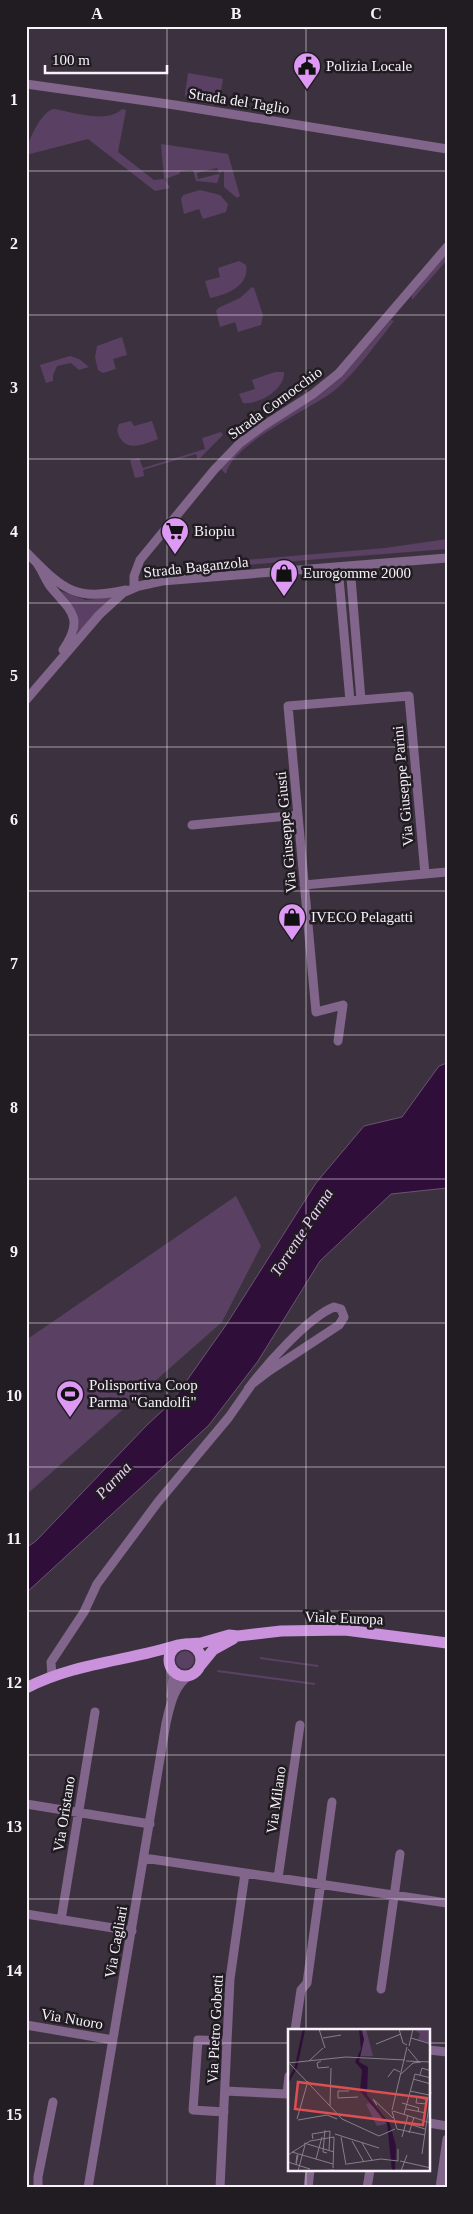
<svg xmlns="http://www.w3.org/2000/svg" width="473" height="2214" font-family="Georgia,serif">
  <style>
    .green { fill: #5a4063 }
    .water { fill: #2f0f39; stroke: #6b5373 }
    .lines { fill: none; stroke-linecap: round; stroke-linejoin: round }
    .minor { stroke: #81658a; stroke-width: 9 }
    .major { stroke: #ca92dd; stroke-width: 11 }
    .grid { fill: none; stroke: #f8f2fa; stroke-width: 1; stroke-opacity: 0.55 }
    .labels { text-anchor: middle; stroke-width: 5; stroke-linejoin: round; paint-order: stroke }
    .poi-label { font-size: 15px; fill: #f8f2fa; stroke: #201c22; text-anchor: start }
    .street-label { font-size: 15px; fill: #f8f2fa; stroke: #201c22 }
    .water-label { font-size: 16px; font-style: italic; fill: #eecef9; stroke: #201c22 }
    .inset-river { fill: none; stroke: #2f0f39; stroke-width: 2.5 }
    .inset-road { fill: none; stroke: #877f8a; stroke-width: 1 }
    .view { fill: #dd5052; fill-opacity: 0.15; stroke: #dd5052; stroke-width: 2.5 }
    .inset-edge { fill: none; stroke: #f8f2fa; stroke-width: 2.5 }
    .neatline { fill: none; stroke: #f8f2fa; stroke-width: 2 }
    .grid-label { font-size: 16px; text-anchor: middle; font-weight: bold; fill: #f8f2fa }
  </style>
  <rect width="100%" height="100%" fill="#3c323f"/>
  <!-- green -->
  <path class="green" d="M188 73 223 79 219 102 213 105 186 99 185 94Z
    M54 109C73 112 107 124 122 109L126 110 118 152 154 180 164 179 161 144 228 154 240 196 237 198 224 187V171L219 173 217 168 197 173 198 179 218 174 220 175 217 183 196 181 193 170 181 171 179 174 165 179 170 188 155 191 88 139 26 155C26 143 42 110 54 109Z
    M200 190 220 195 228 204 226 212 203 219 199 209 184 214 181 199 183 195Z
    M447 253V260L412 300V295Z
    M239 261 246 265C250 286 226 295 210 298L205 281 220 277 218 268Z
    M252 287 254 288 263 315 261 325 238 332 235 322 220 327 216 311 218 308 240 298Z
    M391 320 394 321C378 341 352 378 331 393 306 411 232 444 226 474L221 469 248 440 328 387 351 366Z
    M122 337 127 355 113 359 116 369 103 373 98 370 95 357 97 346Z
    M70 356 79 359 89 367 79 370 71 363 57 366 53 375V381L46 383 40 365Z
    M275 372H284C285 390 258 405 243 403L239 394 255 389 252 380Z
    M131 421 134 426 152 421 158 439C142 445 123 454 117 430L119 424Z
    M221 432 223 435 198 460 196 454 143 470 144 476 135 478 130 460 139 458 143 468 205 449 202 438Z
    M447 539V549L220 567 221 562 385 548Z
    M61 591 86 600 113 597 77 633V613Z
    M236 1196 261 1246 222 1322 26 1495V1340Z
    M176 1660a9 9 0 1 1 18 0a9 9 0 1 1-18 0Z
    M260 1657 318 1665V1667L260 1659Z
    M218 1670 315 1683V1685L217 1672Z"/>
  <!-- water -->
  <path class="water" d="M447 1063V1188L391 1194 320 1261 258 1361 209 1425 26 1593V1548L36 1541 147 1425 171 1403 226 1325 316 1183 364 1126 402 1117 439 1066Z"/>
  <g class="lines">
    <!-- minor -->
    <path class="minor" d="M26 84 175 105 447 149
      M26 552C62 588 73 602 126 590
      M38 565C43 572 45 579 50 586 71 611 85 618 63 650
      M350 566 361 700
      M338 567 350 701
      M134 588V576L140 560 214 470 240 443 263 426 313 394 339 373 447 247
      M26 700 99 615 123 593 139 586 162 581 447 558
      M192 825 298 815
      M304 885 447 872
      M338 1041 343 1005 316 1012 288 706 409 696 425 874
      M171 1669 173 1677 171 1696
      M52 1676 51 1662 84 1612 97 1584 158 1502 229 1417 252 1384 269 1371 339 1325 344 1317 341 1309 334 1307C307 1318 266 1365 248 1389
      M26 1804 150 1824
      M144 1858 447 1903
      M278 1878 300 1725
      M26 1914 132 1931
      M61 1920 95 1712
      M381 1989 400 1854
      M26 2025 113 2040
      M295 2030 301 1990 307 1983 332 1802
      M429 2050 447 2052
      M225 2091 287 2094 289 2076
      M224 2112 193 2110 198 2040 227 2041
      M429 2123 447 2126
      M38 2188V2177L53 2102
      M88 2188 166 1723C170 1706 174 1685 190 1675
      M220 2188 230 1979 245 1873
      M308 2188 310 2170
      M367 2188 370 2170
      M440 2188 447 2139"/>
    <!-- major -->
    <path class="major" d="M169 1660a16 16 0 1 1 32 0a16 16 0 1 1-32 0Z
      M186 1644 201 1643 229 1635 238 1636 281 1631 345 1630 447 1643
      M200 1666 213 1650 233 1639
      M26 1688C74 1663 127 1661 178 1645"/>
  </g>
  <!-- grid -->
  <path class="grid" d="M167 26V2188M306 26V2030M26 171H447M26 315H447M26 459H447M26 603H447M26 747H447M26 891H447M26 1035H447M26 1179H447M26 1323H447M26 1467H447M26 1611H447M26 1755H447M26 1899H447M26 2043H289M429 2043H447M306 2170V2188"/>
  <!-- icons -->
  <defs>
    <g id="civic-pin" transform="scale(1.4375)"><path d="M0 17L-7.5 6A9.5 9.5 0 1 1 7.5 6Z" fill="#dd99f3" stroke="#201c22"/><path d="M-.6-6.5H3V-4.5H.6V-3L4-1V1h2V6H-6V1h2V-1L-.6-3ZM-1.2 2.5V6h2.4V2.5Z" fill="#111"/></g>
    <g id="supermarket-pin" transform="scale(1.4375)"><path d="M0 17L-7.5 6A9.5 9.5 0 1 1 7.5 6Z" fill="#dd99f3" stroke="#201c22"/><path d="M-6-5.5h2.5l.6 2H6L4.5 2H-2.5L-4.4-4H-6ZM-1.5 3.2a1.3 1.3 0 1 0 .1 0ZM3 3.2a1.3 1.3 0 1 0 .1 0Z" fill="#111"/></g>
    <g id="shop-pin" transform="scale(1.4375)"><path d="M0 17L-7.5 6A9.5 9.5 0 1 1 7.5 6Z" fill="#dd99f3" stroke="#201c22"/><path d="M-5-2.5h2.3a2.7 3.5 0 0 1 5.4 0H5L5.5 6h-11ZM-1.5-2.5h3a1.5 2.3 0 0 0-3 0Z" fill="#111"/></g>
    <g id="stadium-pin" transform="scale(1.4375)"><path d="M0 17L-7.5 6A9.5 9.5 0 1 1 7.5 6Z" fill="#dd99f3" stroke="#201c22"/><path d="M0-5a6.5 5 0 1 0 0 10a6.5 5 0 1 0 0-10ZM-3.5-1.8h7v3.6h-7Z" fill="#111"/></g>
  </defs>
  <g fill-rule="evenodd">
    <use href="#civic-pin" x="307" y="66"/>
    <use href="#supermarket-pin" x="175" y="531"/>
    <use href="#shop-pin" x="284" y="573"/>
    <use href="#shop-pin" x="292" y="917"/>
    <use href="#stadium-pin" x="70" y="1394"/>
  </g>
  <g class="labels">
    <!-- poi labels -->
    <g class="poi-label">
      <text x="326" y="71">Polizia Locale</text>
      <text x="194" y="536">Biopiu</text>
      <text x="303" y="578">Eurogomme 2000</text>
      <text x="311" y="922">IVECO Pelagatti</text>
      <text x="89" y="1390">Polisportiva Coop<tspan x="89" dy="17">Parma "Gandolfi"</tspan></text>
    </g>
    <!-- street labels -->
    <g class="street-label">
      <text transform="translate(239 101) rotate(9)" y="5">Strada del Taglio</text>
      <text transform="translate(275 403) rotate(-36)" y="5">Strada Cornocchio</text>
      <text transform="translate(196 567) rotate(-6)" y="5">Strada Baganzola</text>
      <text transform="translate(403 786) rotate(-95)" y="5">Via Giuseppe Parini</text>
      <text transform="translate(286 832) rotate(-95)" y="5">Via Giuseppe Giusti</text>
      <text transform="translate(344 1618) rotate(2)" y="5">Viale Europa</text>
      <text transform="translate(276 1800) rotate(-82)" y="5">Via Milano</text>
      <text transform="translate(64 1814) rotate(-81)" y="5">Via Oristano</text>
      <text transform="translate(116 1942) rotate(-80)" y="5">Via Cagliari</text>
      <text transform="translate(72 2019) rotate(10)" y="5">Via Nuoro</text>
      <text transform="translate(215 2029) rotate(-87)" y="5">Via Pietro Gobetti</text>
    </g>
    <!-- water labels -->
    <g class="water-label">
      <text transform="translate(301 1232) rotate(-57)" y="6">Torrente Parma</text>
      <text transform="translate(113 1480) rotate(-47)" y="6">Parma</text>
    </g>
  </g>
  <!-- overview -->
  <g transform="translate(288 2029)">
    <rect width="142" height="142" fill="#3c323f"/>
    <path d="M74 0H78L85 27H72L76 11ZM126 0H142V14L130 11 132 5ZM81 74 85 77 98 95 89 97 78 75Z" fill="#5a4063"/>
    <path d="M71 0H73L76 10 71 33 80 38 79 66 102 95 108 117 107 142H104L99 94 72 62 74 41 67 33 73 20Z" fill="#2f0f39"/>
    <path class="inset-river" d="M0 53 8 38 16 0"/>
    <path class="inset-road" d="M31 0 37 19M111 0 115 14 119 16M35 9 53 6M123 9 143 15M88 15 113 5M121 17 125 0M120 20 130 32M21 32 35 19M33 32 29 34 30 39 41 38M118 32 143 33M0 34 58 28 117 31M2 35 42 77M43 39 42 77 54 90 91 107 107 100M113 45 125 34 133 33M132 46 134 39 143 42M100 48 106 40 112 43M125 50 143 55M61 62H50V69L70 68M122 62 141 66M114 74 131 79 130 82M139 75 128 74 129 68 140 71M89 76 88 75 87 73 85 70 105 89M118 80 138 84M104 81 119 18M104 82 109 100M105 82 143 94M116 85 127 45 143 49M9 90 20 52M10 91 39 86 49 90M118 94 137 100M109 100 137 106M37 101 35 123 39 124M121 104 126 88M47 105 91 119M53 108 58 136M114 108 120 86M25 110 24 105 42 102 41 121M64 112 76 133M16 114 46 123M74 114 84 131M4 123 45 135M134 125 143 63M0 126 22 112 46 108 45 139M28 130 34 108M112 132 143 139M0 133 22 140M59 135 93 130 110 132V120M8 136 10 126H9L8 134M10 142 17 116M26 142 46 141M113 142 119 126"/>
    <path class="view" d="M10 53 139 69 135 96 7 80Z"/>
    <rect width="142" height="142" class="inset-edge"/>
  </g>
  <!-- border -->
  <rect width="473" height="2214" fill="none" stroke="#201c22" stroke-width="55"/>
  <!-- scale -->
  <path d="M45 65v8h122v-8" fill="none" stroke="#f8f2fa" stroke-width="2.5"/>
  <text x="52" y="65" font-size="15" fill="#f8f2fa" stroke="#201c22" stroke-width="4" paint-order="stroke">100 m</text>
  <rect x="28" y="28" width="418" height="2158" class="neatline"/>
  <g class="grid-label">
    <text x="97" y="19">A</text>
    <text x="236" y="19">B</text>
    <text x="376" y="19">C</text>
    <text x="14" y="105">1</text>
    <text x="14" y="249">2</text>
    <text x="14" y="393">3</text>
    <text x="14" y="537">4</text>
    <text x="14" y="681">5</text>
    <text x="14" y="825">6</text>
    <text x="14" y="969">7</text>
    <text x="14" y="1113">8</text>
    <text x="14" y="1257">9</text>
    <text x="14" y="1401">10</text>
    <text x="14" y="1544">11</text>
    <text x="14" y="1688">12</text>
    <text x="14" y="1832">13</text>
    <text x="14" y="1976">14</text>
    <text x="14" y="2120">15</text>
  </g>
</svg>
